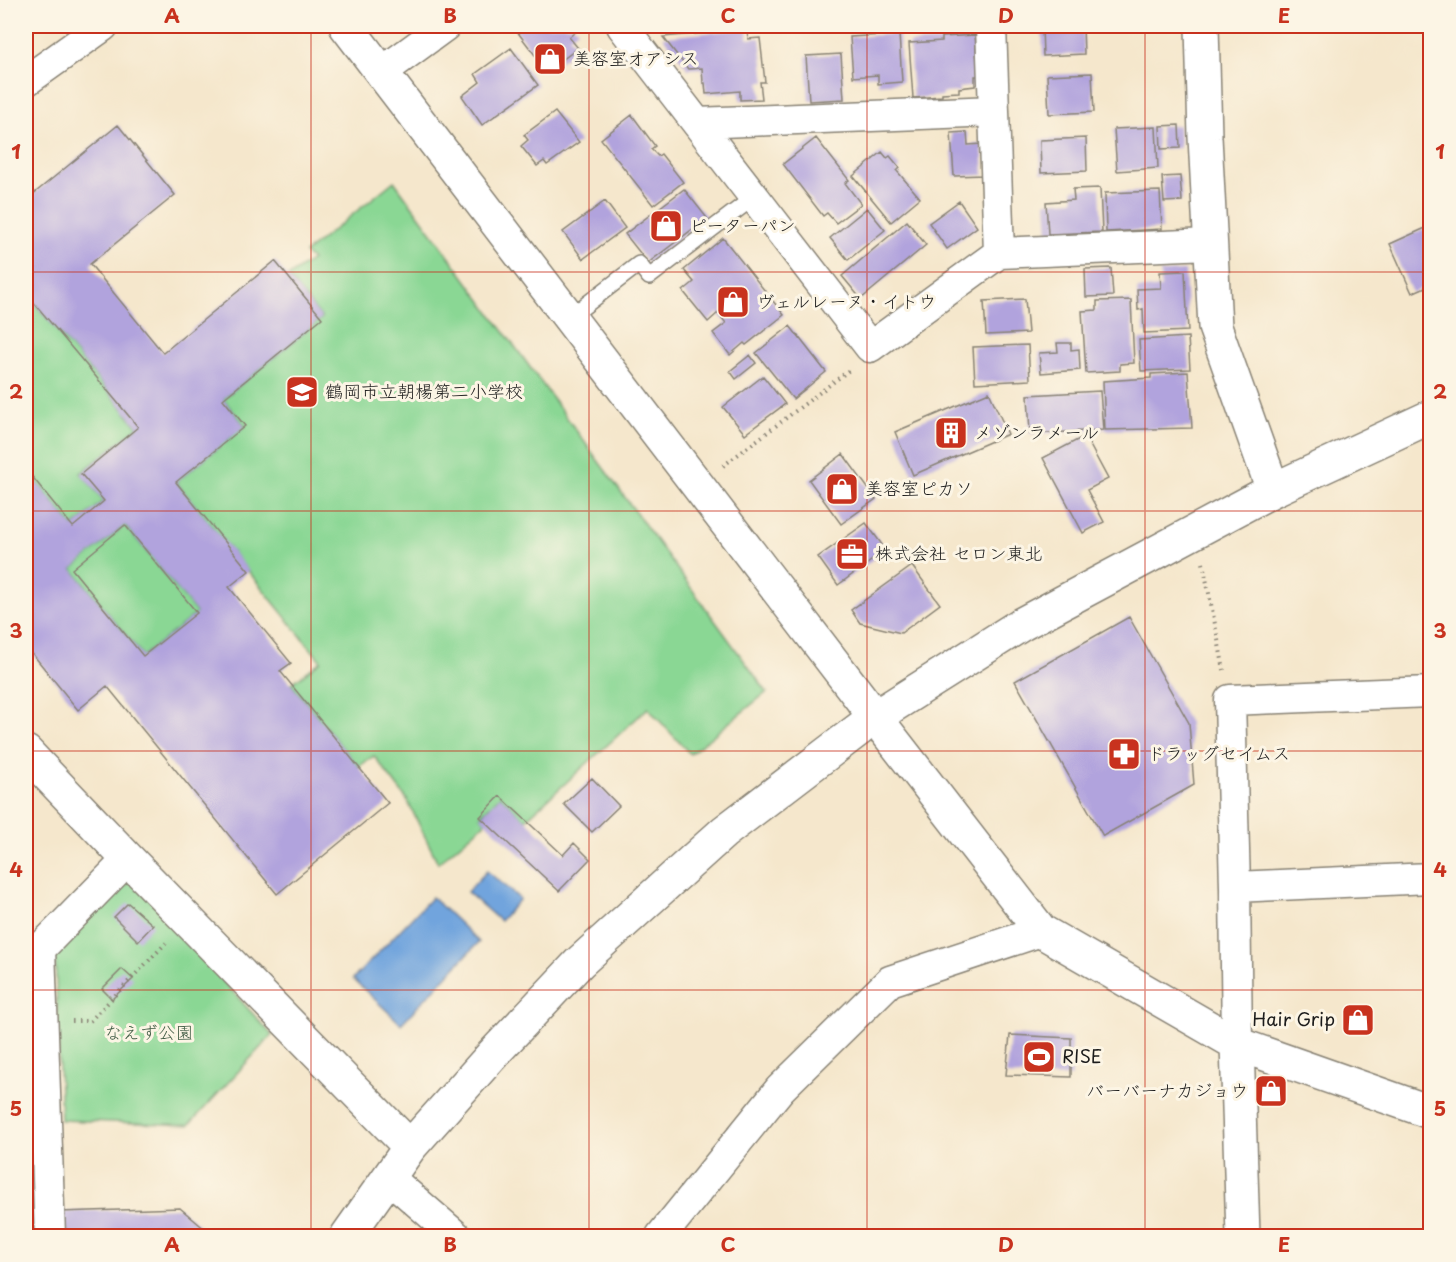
<svg xmlns="http://www.w3.org/2000/svg" width="1456" height="1262" font-family="'Playpen Sans','Klee One',sans-serif">
  <style>
    .green { fill: #8ad794; stroke: #537a58; stroke-width: 1.5 }
    .water { fill: #71a4dd; stroke: #46607c; stroke-width: 1.5 }
    .building { fill: #b1a3dd; fill-rule: evenodd }
    .lines { fill: none; stroke-linecap: round; stroke-linejoin: round }
    .lane-casing { stroke: #888274; stroke-width: 18 }
    .street-casing { stroke: #888274; stroke-width: 33 }
    .secondary-casing { stroke: #888274; stroke-width: 36 }
    .path { stroke: #888274; stroke-width: 4; stroke-dasharray: 1.5 4.5; stroke-linecap: butt }
    .lane { stroke: #fff; stroke-width: 15 }
    .street { stroke: #fff; stroke-width: 30 }
    .secondary { stroke: #fff; stroke-width: 33 }
    .grid { fill: none; stroke: #c8321e; stroke-width: 1.5; stroke-opacity: 0.55 }
    .labels { text-anchor: middle; stroke-width: 6; stroke-linejoin: round; paint-order: stroke }
    .poi-label { font-size: 18px; fill: #1c1c1c; stroke: #fcf5e5; text-anchor: start }
    .park-label { font-size: 18px; fill: #425d46; stroke: #fcf5e5 }
    .neatline { fill: none; stroke: #c8321e; stroke-width: 2 }
    .grid-label { font-size: 20px; text-anchor: middle; font-weight: bold; fill: #c8321e }
  </style>
  <rect width="100%" height="100%" fill="#fcf5e5"/>
  <filter id="ink" filterUnits="userSpaceOnUse"><feTurbulence type="fractalNoise" baseFrequency=".0167" numOctaves="2"/><feDisplacementMap in="SourceGraphic" scale="12" xChannelSelector="R" yChannelSelector="G"/><feConvolveMatrix kernelMatrix="1 2 1 2 8 2 1 2 1" color-interpolation-filters="sRGB"/></filter>
  <filter id="wash" filterUnits="userSpaceOnUse"><feTurbulence type="fractalNoise" baseFrequency=".008" numOctaves="4" result="noise"/><feDisplacementMap in="SourceGraphic" scale="24" xChannelSelector="R" yChannelSelector="G"/><feGaussianBlur stdDeviation="1.35" result="paint"/><feColorMatrix in="noise" values="0 0 0 0 0 0 0 0 0 0 0 0 0 0 0 0 0 1.4 0 .05"/><feComposite in="paint" operator="in"/></filter>
  <g filter="url(#wash)">
    <rect width="100%" height="100%" fill="#f5e7cc"/>
    <!-- green -->
    <path class="green" d="M394 181 767 692 690 754 648 708 525 820 500 796 480 816 486 822 438 863 406 798 374 756 358 767 291 684 321 661 176 482 245 426 223 399 322 318 288 277 312 260 305 253Z
      M30 298 138 427 81 473 104 501 73 527 26 469V302Z
      M125 525 197 613 143 656 72 569Z
      M128 876 272 1035 189 1125 61 1120 55 950Z"/>
    <!-- water -->
    <path class="water" d="M487 871 520 899 500 921 467 892Z
      M432 897 479 942 401 1024 353 979Z"/>
    <g id="blocks">
      <!-- building -->
      <path class="building" d="M513 26H574L578 30 569 37 578 48 547 71Z
        M1042 26H1083L1084 54 1043 56Z
        M747 29 748 39 760 38 765 82H760L762 99 740 100V91L706 94 705 83H703L702 68 688 69 663 37Z
        M899 34 902 82 878 84V75L853 77 850 37Z
        M975 35 978 76H975V86L959 88V92L942 93V96L913 98 909 43 942 41V37Z
        M511 48 538 85 482 125 462 96 480 82 475 74Z
        M841 54 844 99 809 101 806 56Z
        M1092 73 1094 112 1049 114 1047 75Z
        M555 112 579 142 547 165 544 161 537 166 521 146 528 140 524 135Z
        M632 115 655 146 651 149 658 156 661 154 683 182 653 205 601 139Z
        M118 125 175 195 90 264 163 353 275 261 322 318 223 399 245 426 176 482 249 571 229 587 291 663 280 671 388 803 277 894 107 686 78 710 26 646V469L73 527 104 501 81 474 138 427 30 298 26 302V200ZM125 525 197 613 143 656 72 569Z
        M1179 125 1180 148 1161 149 1160 126Z
        M1156 127 1158 168 1117 171 1114 129Z
        M967 132 968 145 982 144 984 175 954 176 951 133Z
        M816 138 849 180 845 183 861 204 836 223 827 213 823 216 783 164Z
        M1086 138 1087 171 1041 173 1040 140Z
        M882 152 887 158 890 156 900 168 897 171 920 198 891 222 853 176Z
        M1180 176 1182 201 1164 202 1162 177Z
        M1100 188 1102 232 1048 234 1046 202 1074 200 1073 189Z
        M684 189 707 218 648 263 625 234Z
        M1160 191 1162 229 1106 232 1105 193Z
        M605 201 625 228 583 259 563 232Z
        M959 201 977 227 947 249 929 223Z
        M867 208 885 230 848 260 830 238Z
        M907 221 926 245 861 299 842 276Z
        M1430 226V285L1412 293 1390 244Z
        M723 238 784 315 746 345 744 343 730 355 713 333 726 323 718 313 708 322 683 291 694 282 684 270Z
        M1111 268 1113 296 1086 297 1085 269Z
        M1185 271 1188 331 1144 333 1143 309 1138 310 1137 289 1161 288 1160 272Z
        M1025 299 1028 333 986 335 984 301Z
        M1131 300 1134 363 1120 364V371L1086 373 1082 311 1097 310V301Z
        M790 326 826 372 793 399 756 353Z
        M1188 337 1190 369 1141 371 1139 340Z
        M1057 343H1071V350L1079 349 1080 370 1041 373 1039 353 1058 352Z
        M1028 345 1030 380 975 383 973 347Z
        M750 355 756 363 736 379 730 371Z
        M1188 372 1192 428 1105 430 1103 381 1151 378V374Z
        M763 376 785 404 745 434 723 407Z
        M1100 391 1103 430 1030 434 1028 395Z
        M989 392 1008 434 913 475 895 432Z
        M1085 436 1108 479 1087 490 1104 522 1083 533 1043 458Z
        M843 454 876 499 841 524 809 480Z
        M866 523 886 550 838 585 818 557Z
        M912 566 940 604 901 633 860 623 851 610Z
        M1129 617 1189 723 1194 785 1103 836 1015 681Z
        M592 778 619 806 592 832 564 804Z
        M500 796 563 855 574 843 590 859 559 891 480 817Z
        M128 903 153 925 138 941 114 917Z
        M122 969 133 979 112 999 102 989Z
        M1010 1035 1071 1038V1077L1006 1075Z
        M180 1208 213 1236H61L60 1212Z"/>
    </g>
  </g>
  <g filter="url(#ink)">
    <use href="#blocks" fill-opacity="0" stroke="#888274" stroke-width="1.5"/>
    <g class="lines">
      <!-- lane casing -->
      <g class="lane-casing">
        <path id="lane" d="M570 317 639 264 649 277 754 197"/>
      </g>
      <!-- street casing -->
      <g class="street-casing">
        <path id="street" d="M622 26 870 347 999 253 1210 244
          M991 26 999 253
          M382 72 445 26
          M26 81 103 26
          M697 123 994 111
          M1235 887 1430 878
          M1237 1044 1235 887 1230 700 1430 692
          M388 1177 456 1236
          M50 1236 40 949 128 859
          M661 1236 780 1089 890 981 1041 931"/>
      </g>
      <!-- secondary casing -->
      <g class="secondary-casing">
        <path id="secondary" d="M346 26 875 717 1041 931 1237 1044 1430 1112
          M1202 26 1205 137 1215 327 1273 490
          M26 752 128 859 410 1147
          M1237 1044 1243 1236
          M347 1236 410 1147 494 1053 580 962 724 832 833 749 875 717 1022 624 1273 490 1430 417"/>
      </g>
      <!-- path -->
      <path class="path" d="M723 466 852 368
        M1203 563 1224 670
        M72 1021H90L166 943"/>
      <!-- lane -->
      <use href="#lane" class="lane"/>
      <!-- street -->
      <use href="#street" class="street"/>
      <!-- secondary -->
      <use href="#secondary" class="secondary"/>
    </g>
  </g>
  <!-- grid -->
  <path class="grid" d="M311 26V1236M589 26V1236M867 26V1236M1145 26V1236M26 272H1430M26 511H1430M26 751H1430M26 990H1430"/>
  <!-- icons -->
  <defs>
    <g id="shop-square" transform="scale(1.725)"><rect x="-9" y="-9" width="18" height="18" rx="4" fill="#c8321e" stroke="#fcf5e5"/><path d="M-5-2.5h2.3a2.7 3.5 0 0 1 5.4 0H5L5.5 6h-11ZM-1.5-2.5h3a1.5 2.3 0 0 0-3 0Z" fill="#fff"/></g>
    <g id="school-square" transform="scale(1.725)"><rect x="-9" y="-9" width="18" height="18" rx="4" fill="#c8321e" stroke="#fcf5e5"/><path d="M0-5L7-2L0 1L-7-2ZM-4 1L0 2.5L4 1V4Q0 6-4 4Z" fill="#fff"/></g>
    <g id="building-square" transform="scale(1.725)"><rect x="-9" y="-9" width="18" height="18" rx="4" fill="#c8321e" stroke="#fcf5e5"/><path d="M-4-6H4V6H1V3H-1V6H-4ZM-2.5-4.3h1.7v1.8h-1.7ZM.8-4.3h1.7v1.8H.8ZM-2.5-1h1.7V.8h-1.7ZM.8-1h1.7V.8H.8Z" fill="#fff"/></g>
    <g id="office-square" transform="scale(1.725)"><rect x="-9" y="-9" width="18" height="18" rx="4" fill="#c8321e" stroke="#fcf5e5"/><path d="M-6-3h4V-5.5h4V-3h4V5H-6ZM-1-4.5V-3h2v-1.5ZM-6 0V1H6V0Z" fill="#fff"/></g>
    <g id="pharmacy-square" transform="scale(1.725)"><rect x="-9" y="-9" width="18" height="18" rx="4" fill="#c8321e" stroke="#fcf5e5"/><path d="M-2-6h4v4h4v4h-4v4h-4v-4h-4v-4h4Z" fill="#fff"/></g>
    <g id="stadium-square" transform="scale(1.725)"><rect x="-9" y="-9" width="18" height="18" rx="4" fill="#c8321e" stroke="#fcf5e5"/><path d="M0-5a6.5 5 0 1 0 0 10a6.5 5 0 1 0 0-10ZM-3.5-1.8h7v3.6h-7Z" fill="#fff"/></g>
  </defs>
  <g fill-rule="evenodd">
    <use href="#shop-square" x="550" y="59"/>
    <use href="#shop-square" x="666" y="226"/>
    <use href="#shop-square" x="733" y="302"/>
    <use href="#school-square" x="302" y="392"/>
    <use href="#building-square" x="951" y="433"/>
    <use href="#shop-square" x="842" y="489"/>
    <use href="#office-square" x="852" y="554"/>
    <use href="#pharmacy-square" x="1124" y="754"/>
    <use href="#shop-square" x="1358" y="1020"/>
    <use href="#stadium-square" x="1039" y="1057"/>
    <use href="#shop-square" x="1271" y="1091"/>
  </g>
  <g class="labels">
    <!-- poi labels -->
    <g class="poi-label">
      <text x="573" y="65">美容室オアシス</text>
      <text x="689" y="232">ピーターパン</text>
      <text x="756" y="308">ヴェルレーヌ・イトウ</text>
      <text x="325" y="398">鶴岡市立朝楊第二小学校</text>
      <text x="974" y="439">メゾンラメール</text>
      <text x="865" y="495">美容室ピカソ</text>
      <text x="875" y="560">株式会社 セロン東北</text>
      <text x="1147" y="760">ドラッグセイムス</text>
      <text x="1335" y="1026" text-anchor="end">Hair Grip</text>
      <text x="1062" y="1063">RISE</text>
      <text x="1248" y="1097" text-anchor="end">バーバーナカジョウ</text>
    </g>
    <!-- park labels -->
    <g class="park-label">
      <text x="149" y="1039">なえず公園</text>
    </g>
  </g>
  <!-- margin -->
  <rect width="1456" height="1262" fill="none" stroke="#fcf5e5" stroke-width="66"/>
  <rect x="33" y="33" width="1390" height="1196" class="neatline"/>
  <g class="grid-label">
    <text x="172" y="23">A</text>
    <text x="450" y="23">B</text>
    <text x="728" y="23">C</text>
    <text x="1006" y="23">D</text>
    <text x="1284" y="23">E</text>
    <text x="16" y="159">1</text>
    <text x="1440" y="159">1</text>
    <text x="16" y="399">2</text>
    <text x="1440" y="399">2</text>
    <text x="16" y="638">3</text>
    <text x="1440" y="638">3</text>
    <text x="16" y="877">4</text>
    <text x="1440" y="877">4</text>
    <text x="16" y="1116">5</text>
    <text x="1440" y="1116">5</text>
    <text x="172" y="1252">A</text>
    <text x="450" y="1252">B</text>
    <text x="728" y="1252">C</text>
    <text x="1006" y="1252">D</text>
    <text x="1284" y="1252">E</text>
  </g>
</svg>
